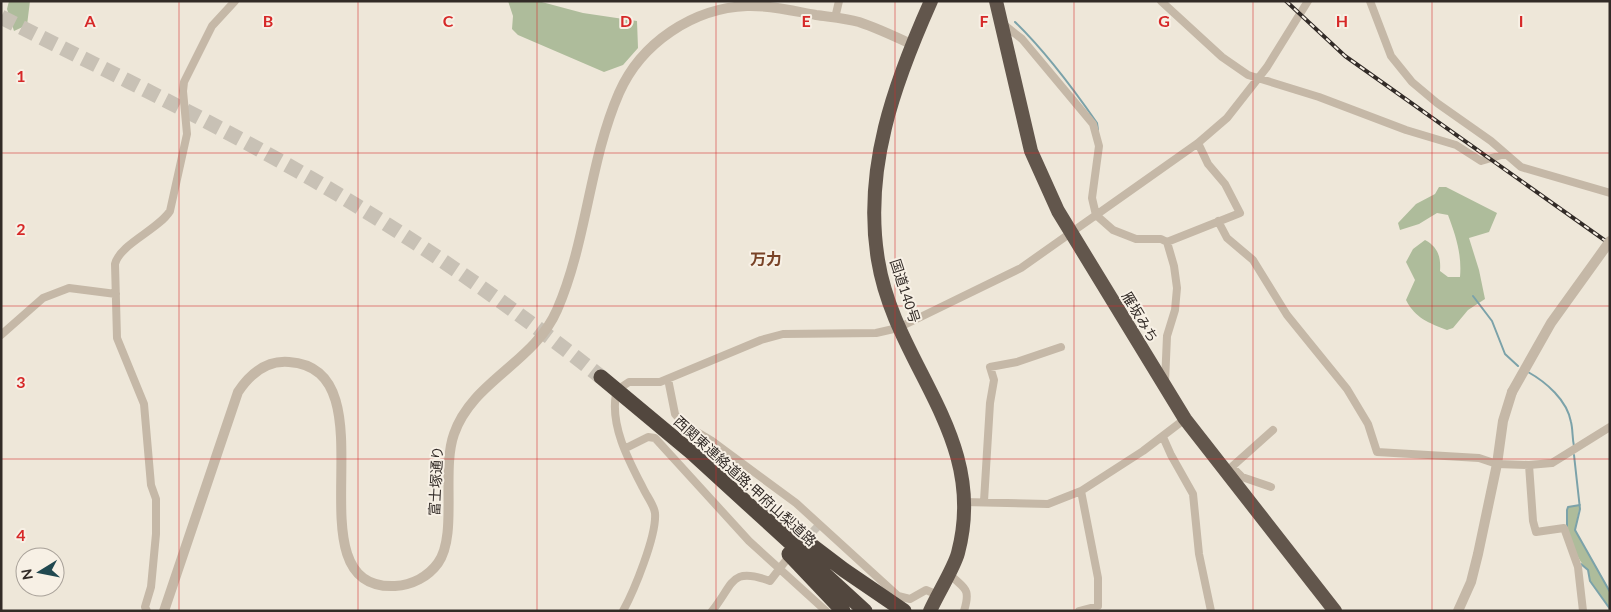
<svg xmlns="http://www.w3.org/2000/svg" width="1611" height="612" font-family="Lato,'Noto Sans JP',sans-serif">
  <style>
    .green { fill: #aebc9b }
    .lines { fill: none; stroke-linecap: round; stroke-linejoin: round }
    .stream { stroke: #7ba2a9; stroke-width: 2 }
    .minor-tunnel { stroke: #c8c1b5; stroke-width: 8; stroke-dasharray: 8 4; stroke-linecap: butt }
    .motorway-tunnel { stroke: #c8c1b5; stroke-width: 15; stroke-dasharray: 15 8; stroke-linecap: butt }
    .minor { stroke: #c5b8a7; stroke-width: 8 }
    .tertiary { stroke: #c5b8a7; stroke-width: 10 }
    .trunk { stroke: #62564c; stroke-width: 14 }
    .motorway { stroke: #52473e; stroke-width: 15 }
    .rail-casing { stroke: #322b27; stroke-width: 4 }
    .rail { stroke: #f7f0e5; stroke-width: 2; stroke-dasharray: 5.5; stroke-linecap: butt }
    .tertiary-bridge { stroke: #c5b8a7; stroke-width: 10 }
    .grid { fill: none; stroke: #d62828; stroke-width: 1; stroke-opacity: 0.55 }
    .labels { text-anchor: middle; stroke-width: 4; stroke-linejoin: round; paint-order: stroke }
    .street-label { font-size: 14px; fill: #322b27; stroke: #f7f0e5 }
    .quarter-label { font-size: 16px; font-weight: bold; fill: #794327; stroke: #f7f0e5 }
    .grid-label { font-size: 16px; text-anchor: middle; font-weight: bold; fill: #d62828; stroke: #f7f0e5; stroke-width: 4; stroke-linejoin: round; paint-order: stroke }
  </style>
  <rect width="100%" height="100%" fill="#eee7d9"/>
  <!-- green -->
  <path class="green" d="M9 1H30L27 25 14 31 7 9Z
    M508 1H538L583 13 637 21 638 48 623 65 604 72 518 35 512 29 513 16Z
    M1439 187H1446L1497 213 1489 232 1469 238 1479 270 1485 299 1468 310 1453 328 1447 330C1429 323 1415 318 1406 300L1415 280 1406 262 1413 249 1425 240C1438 247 1441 257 1440 271L1448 277H1460C1462 255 1456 236 1448 215L1437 213 1419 224 1400 230 1398 223 1416 204 1435 194Z
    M1580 505 1575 530 1610 591V609L1590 581 1588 570C1576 561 1561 521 1568 507Z"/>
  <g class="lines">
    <!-- stream -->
    <path class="stream" d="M1015 22C1046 52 1072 87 1097 123L1098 130
      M1473 296 1492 321 1505 354 1518 366
      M1528 372C1546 382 1567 400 1571 422 1573 430 1572 437 1574 446
      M1574 455 1580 509 1575 530 1610 592
      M1567 527V510L1568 507 1580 505
      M1581 564 1588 570 1590 581 1610 609"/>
    <!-- minor-tunnel -->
    <path class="minor-tunnel" d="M804 541 820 524"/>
    <!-- motorway-tunnel -->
    <path class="motorway-tunnel" d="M1 17C105 70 211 121 312 179 414 238 510 305 601 377"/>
    <!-- minor -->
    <path class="minor" d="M1161 1 1222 57 1248 75 1319 97 1406 130 1456 145 1481 161 1505 154
      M1370 1 1391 56 1412 82 1437 103 1491 141 1521 167 1610 193
      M835 18 839 1
      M1003 24 1022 39 1093 124 1099 146 1092 198 1096 215 1113 230 1136 239H1161L1167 242 1240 213 1225 184 1208 164 1198 143
      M1218 221 1227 238 1253 260 1287 315 1347 389 1368 424 1377 452 1479 458 1497 464 1529 465 1552 463 1610 427
      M1 335 43 298 69 288 116 294
      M668 379 675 414 685 425 712 441 796 503 898 596 910 599 926 590 938 595
      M1165 382 1167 336 1175 310 1177 288 1174 266 1167 242
      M623 386 629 382H660L761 340 783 334 876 333 898 328 1021 268 1198 143 1227 118 1267 67 1308 1
      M616 394C610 426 629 461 643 488 646 495 654 505 655 513 657 535 634 591 623 611
      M1163 437 1171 455 1193 494 1199 554 1211 611
      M626 448 648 437 655 438 749 541 826 611
      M1529 465 1533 521 1536 532 1564 528 1578 567 1583 611
      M1232 467 1242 477 1271 487
      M1226 472 1273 430
      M984 501 990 403 994 380 990 367 1017 362 1061 347
      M964 502 1048 504 1081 491 1143 451 1185 419
      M948 572C962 589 972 585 964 611
      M147 611 145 607 151 587 156 534V499L151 485 144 404 117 338 115 264C120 244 158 230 170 211L187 134 183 91 184 82 212 26 235 1
      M712 611C734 584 730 566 770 581L787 559
      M1079 611 1098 606V578L1081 491"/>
    <!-- tertiary -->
    <path class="tertiary" d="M164 611 238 392C250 374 266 360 289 362 397 369 285 591 395 586 412 585 428 577 438 563 458 535 441 470 454 434 472 381 534 363 557 310 587 241 589 162 619 93 641 43 693 8 747 6 770 5 793 11 816 15 830 17 845 18 859 22 877 28 894 36 911 44
      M1458 611 1471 582 1478 554 1497 464 1503 421 1512 392"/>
    <!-- trunk -->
    <path class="trunk" d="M996 1 1031 151 1058 211 1185 419 1335 611
      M930 611C937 595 954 568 958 553 989 436 895 366 878 260 863 169 894 84 931 1"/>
    <!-- motorway -->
    <path class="motorway" d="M601 377 691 452 865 611
      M769 513 844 570 904 611
      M789 554 843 611"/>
    <!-- rail casing -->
    <g class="rail-casing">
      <path id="rail" d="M1286 1 1345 56 1610 244"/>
    </g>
    <!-- rail -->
    <use href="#rail" class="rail"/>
    <!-- tertiary-bridge -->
    <path class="tertiary-bridge" d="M1512 392 1551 323 1610 241"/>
  </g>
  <!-- grid -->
  <path class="grid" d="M179 1V611M358 1V611M537 1V611M716 1V611M895 1V611M1074 1V611M1253 1V611M1432 1V611M1 153H1610M1 306H1610M1 459H1610"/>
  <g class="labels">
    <!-- street labels -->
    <g class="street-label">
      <text transform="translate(905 291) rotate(72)" y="5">国道140号</text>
      <text transform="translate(1140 317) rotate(59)" y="5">雁坂みち</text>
      <text transform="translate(436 481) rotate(-87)" y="5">富士塚通り</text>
      <text transform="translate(745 481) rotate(42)" y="5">西関東連絡道路;甲府山梨道路</text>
    </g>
    <!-- quarter labels -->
    <g class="quarter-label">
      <text x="766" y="265">万力</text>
    </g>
  </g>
  <g class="grid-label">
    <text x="90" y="27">A</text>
    <text x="268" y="27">B</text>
    <text x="448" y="27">C</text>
    <text x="626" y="27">D</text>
    <text x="806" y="27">E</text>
    <text x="984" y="27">F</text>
    <text x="1164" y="27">G</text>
    <text x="1342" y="27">H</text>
    <text x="1521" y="27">I</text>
    <text x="21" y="82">1</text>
    <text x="21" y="235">2</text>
    <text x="21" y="388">3</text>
    <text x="21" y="541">4</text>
  </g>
  <!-- border -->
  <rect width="1611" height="612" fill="none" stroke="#322b27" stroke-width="5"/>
  <!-- north arrow -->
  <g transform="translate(40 572) rotate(260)"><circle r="24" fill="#f7f0e5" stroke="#a8a199"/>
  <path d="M0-4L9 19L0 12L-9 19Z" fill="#204850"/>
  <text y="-8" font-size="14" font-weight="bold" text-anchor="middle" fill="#322b27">N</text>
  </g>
</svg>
